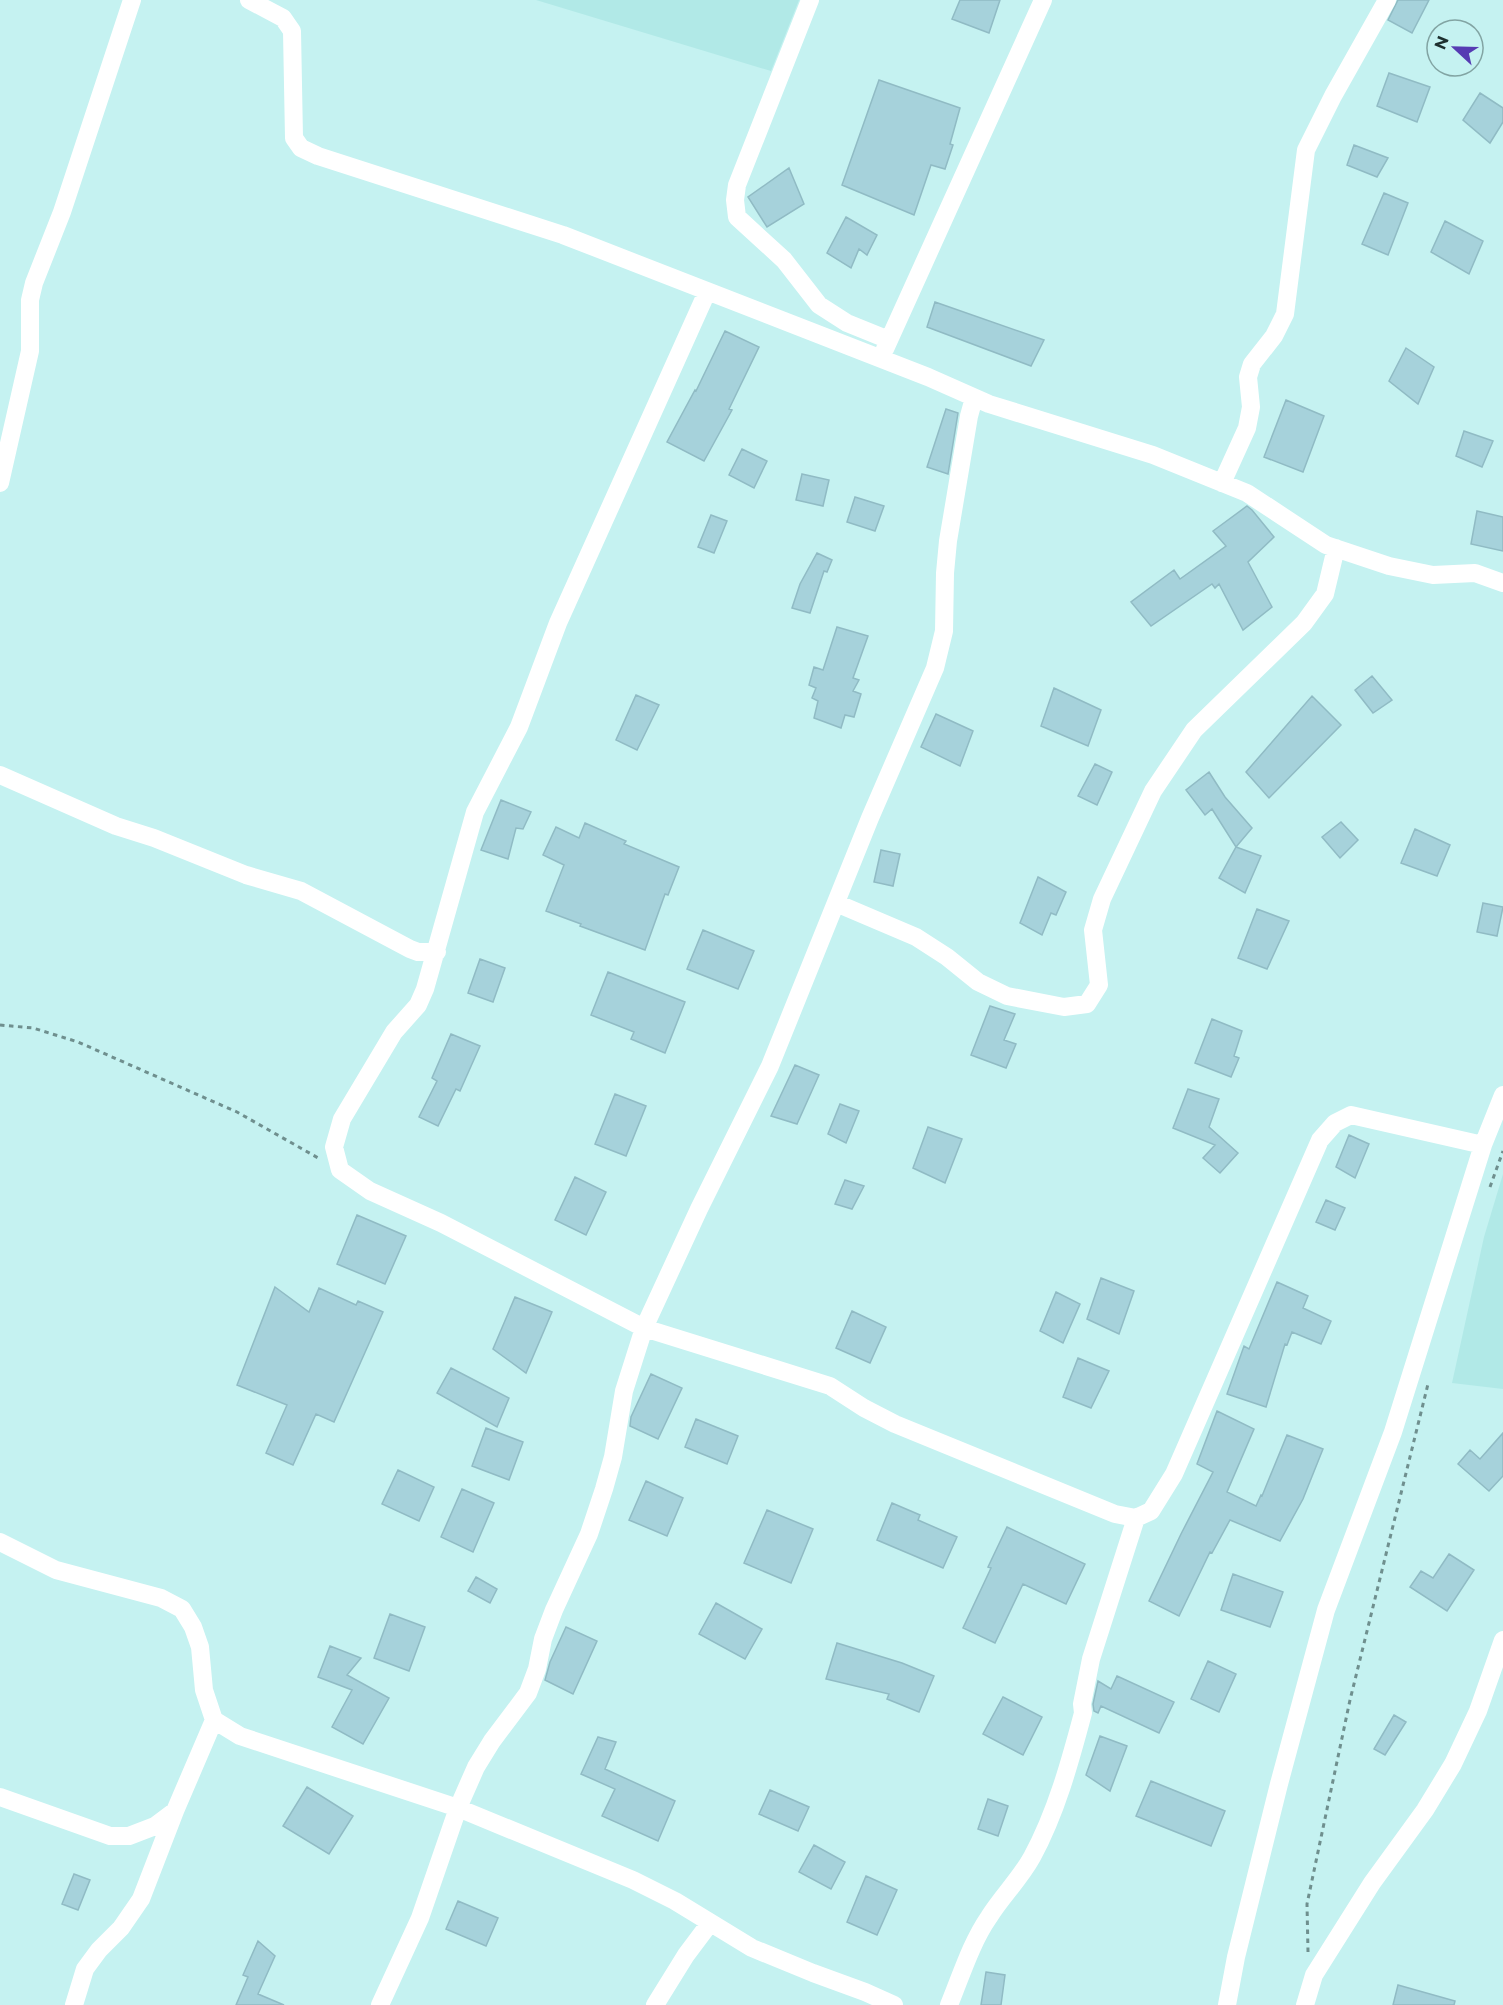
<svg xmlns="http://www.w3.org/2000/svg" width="1503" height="2005" font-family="Montserrat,sans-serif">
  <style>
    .built { fill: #b1e9e7 }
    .building { fill: #a6d2db; stroke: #90bbc4; stroke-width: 1.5 }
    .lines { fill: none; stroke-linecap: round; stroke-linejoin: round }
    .path { stroke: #6f8f8e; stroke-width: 3; stroke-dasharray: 4.5 4.5; stroke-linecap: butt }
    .street { stroke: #fff; stroke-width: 18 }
  </style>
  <rect width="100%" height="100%" fill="#c5f2f1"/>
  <!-- built -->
  <path class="built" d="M536 0H799L771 71Z
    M1503 1174V1389L1452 1383 1484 1237Z"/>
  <!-- building -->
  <path class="building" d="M960 0H1000L989 33 952 19Z
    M1398 0H1429L1412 33 1388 20Z
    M1389 73 1430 87 1417 122 1377 106Z
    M879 80 960 108 950 144 953 145 945 169 931 165 914 215 842 185Z
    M1480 93 1503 108V122L1490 143 1463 120Z
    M1354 145 1388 158 1377 177 1347 165Z
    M789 168 804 204 767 227 748 197Z
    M1384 193 1408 203 1388 255 1362 244Z
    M846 217 877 235 867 255 859 249 851 268 827 253Z
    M1445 221 1483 241 1469 274 1431 252Z
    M935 302 1044 340 1031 366 927 327Z
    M725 331 759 347 729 409 732 410 704 461 667 442 695 390 696 391Z
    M1406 348 1434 367 1418 404 1389 381Z
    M1286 400 1324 416 1303 472 1264 457Z
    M946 409 958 413 948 474 927 467Z
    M1464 431 1493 441 1482 467 1456 456Z
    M742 449 767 461 754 488 729 475Z
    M802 474 829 480 823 506 796 500Z
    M855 497 884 506 875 531 847 522Z
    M1247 506 1252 510 1274 537 1248 562 1272 607 1243 630 1219 584 1215 588 1212 584 1151 626 1131 602 1174 570 1180 579 1226 546 1213 531Z
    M1477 511 1503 517V551L1471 544Z
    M711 515 727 521 714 553 698 547Z
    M817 553 832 560 827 572 824 571 810 613 792 608 800 584Z
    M837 627 868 636 853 678 859 680 853 691 861 694 854 717 845 715 841 728 814 718 818 701 812 698 816 688 809 685 814 667 823 670Z
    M1372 676 1392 700 1373 713 1355 690Z
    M1054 688 1101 710 1088 746 1041 726Z
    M636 695 659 705 637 750 616 740Z
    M1312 696 1341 725 1269 798 1246 772Z
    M936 714 973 731 960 766 921 747Z
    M1095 764 1112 772 1097 805 1078 796Z
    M1209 772 1225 797 1252 828 1236 847 1212 809 1205 815 1186 790Z
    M501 800 531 812 523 829 516 828 508 859 481 850Z
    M1341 822 1358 840 1340 858 1322 837Z
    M585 823 626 841 624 844 679 867 668 895 665 894 645 950 580 926 581 924 546 911 564 865 543 855 556 827 579 838Z
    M1415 829 1450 845 1437 876 1401 863Z
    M1236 847 1261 856 1245 893 1219 878Z
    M881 850 900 854 893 886 874 882Z
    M1038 877 1066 892 1056 915 1051 913 1042 935 1020 923Z
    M1483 903 1503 907 1497 936 1477 932Z
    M1257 909 1289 921 1267 969 1238 958Z
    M703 930 754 951 738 989 687 969Z
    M480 959 505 968 493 1002 468 993Z
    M608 972 685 1002 665 1053 631 1039 634 1032 591 1015Z
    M990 1006 1015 1014 1004 1040 1016 1044 1006 1068 971 1055Z
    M1212 1019 1242 1031 1234 1056 1239 1058 1231 1077 1195 1063Z
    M451 1034 480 1046 460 1091 456 1089 438 1126 419 1117 437 1081 432 1078Z
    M795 1065 819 1075 797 1124 771 1116Z
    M1188 1089 1219 1099 1209 1127 1238 1153 1220 1173 1203 1158 1215 1145 1173 1128Z
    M615 1094 646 1106 626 1156 595 1144Z
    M840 1104 859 1111 846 1143 828 1134Z
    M928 1127 962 1139 945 1183 913 1168Z
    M1349 1135 1369 1144 1355 1178 1336 1167Z
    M575 1177 606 1192 586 1235 555 1220Z
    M845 1180 864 1186 852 1209 835 1204Z
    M1326 1200 1345 1208 1335 1230 1316 1222Z
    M357 1215 406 1236 385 1284 337 1264Z
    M1101 1278 1134 1291 1119 1334 1087 1319Z
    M1277 1282 1308 1296 1303 1308 1331 1321 1321 1344 1292 1332 1287 1345 1285 1344 1266 1407 1227 1394 1244 1346 1249 1349Z
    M275 1287 309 1312 319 1288 356 1305 358 1301 383 1312 334 1422 316 1414 293 1465 266 1453 287 1405 237 1385Z
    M1056 1292 1080 1304 1063 1343 1040 1331Z
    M515 1297 552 1312 526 1373 493 1349Z
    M852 1311 886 1327 870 1363 836 1348Z
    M1078 1358 1109 1371 1091 1408 1063 1397Z
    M451 1368 509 1398 497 1427 437 1393Z
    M651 1374 682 1388 658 1439 630 1426 631 1417Z
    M1217 1411 1254 1429 1227 1492 1256 1506 1261 1495 1262 1496 1287 1435 1323 1449 1303 1499 1280 1541 1230 1520 1212 1553 1210 1552 1179 1616 1149 1601 1181 1534 1213 1472 1197 1464Z
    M696 1419 738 1436 727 1464 685 1447Z
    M486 1428 523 1442 509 1480 472 1466Z
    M1503 1433V1476L1489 1491 1458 1464 1470 1450 1480 1459Z
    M398 1470 434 1487 419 1521 382 1504Z
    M646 1481 683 1498 667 1536 629 1520Z
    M462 1489 494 1503 473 1552 441 1537Z
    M892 1503 920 1515 918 1520 957 1537 943 1568 877 1540Z
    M767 1510 813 1529 791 1583 744 1563Z
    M1007 1527 1085 1564 1066 1604 1023 1584 995 1643 963 1628 991 1568 988 1567Z
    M1449 1554 1474 1570 1447 1611 1410 1587 1421 1571 1433 1578Z
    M1233 1574 1283 1592 1270 1627 1221 1610Z
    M476 1577 497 1589 490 1603 468 1591Z
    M716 1603 762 1629 745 1659 699 1634Z
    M390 1614 425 1627 409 1671 374 1658Z
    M566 1627 597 1641 573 1694 545 1680 550 1662Z
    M837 1643 902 1663 934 1676 919 1712 887 1699 889 1694 826 1679Z
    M330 1646 361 1658 347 1675 389 1698 363 1744 332 1727 352 1690 318 1677Z
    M1208 1661 1236 1674 1219 1712 1191 1699Z
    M1117 1676 1174 1702 1159 1733 1101 1706 1098 1713 1094 1711 1093 1704 1098 1681 1111 1689Z
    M1003 1697 1042 1717 1023 1755 983 1734Z
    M1394 1715 1406 1722 1385 1755 1374 1749Z
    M1100 1736 1127 1746 1110 1791 1086 1775Z
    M598 1737 616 1742 605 1769 675 1801 658 1841 602 1816 615 1789 581 1774Z
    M1151 1781 1225 1811 1211 1846 1136 1816Z
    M307 1787 353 1816 329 1854 283 1826Z
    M770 1790 809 1807 798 1831 759 1814Z
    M988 1799 1008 1806 998 1836 978 1829Z
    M814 1845 845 1862 831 1889 799 1872Z
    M74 1874 90 1880 78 1910 62 1904Z
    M866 1876 897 1890 877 1935 847 1922Z
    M458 1901 498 1918 486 1946 446 1929Z
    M258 1941 275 1956 258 1994 284 2005H236L248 1977 243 1975Z
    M986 1972 1005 1975 1001 2005H981Z
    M1398 1985 1455 2001 1454 2005H1393Z"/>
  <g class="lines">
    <!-- path -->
    <path class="path" d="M0 1025 33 1028 78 1042 237 1112 320 1159
      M1490 1187 1503 1151
      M1308 1952 1307 1904 1350 1700 1428 1384"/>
    <!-- street -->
    <path class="street" d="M249 0 283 18 292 31 294 138 301 148 318 156 563 235 928 377 989 404 1153 455 1247 493 1326 545 1389 566 1433 575 1475 573 1503 583
      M810 0 737 185 735 200 737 217 784 260 819 305 847 323 889 340
      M707 292 558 623 519 727 475 812 425 989 418 1005 394 1032 342 1119 334 1147 340 1170 370 1191 441 1223 644 1328 830 1386 864 1408 895 1424 1115 1514 1136 1518 1151 1511 1174 1474 1320 1140 1335 1123 1351 1115 1483 1145
      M885 349 1043 0
      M0 483 30 351V300L34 283 62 212 132 0
      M1222 483 1247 428 1251 407 1248 377 1252 364 1274 336 1285 314 1306 150 1333 96 1387 0
      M0 775 116 826 154 838 246 875 301 891 410 949 418 952H437
      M836 903 916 937 947 957 978 982 1007 996 1064 1007 1087 1004 1099 985 1093 930 1102 899 1153 791 1194 730 1304 623 1325 594 1336 548
      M0 1542 56 1570 161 1598 182 1609 193 1627 200 1647 204 1690 214 1720 240 1736 458 1808 633 1880 675 1901 752 1948 813 1973 865 1992 894 2005
      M0 1797 110 1836H129L155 1826 175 1811 214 1720
      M74 2005 85 1969 99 1950 121 1928 141 1899 175 1811
      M380 2005 420 1918 458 1808 476 1767 492 1741 528 1693 537 1669 543 1639 554 1610 589 1534 604 1489 613 1457 624 1391 644 1328 699 1209 770 1066 870 818 935 668 944 631 945 573 948 541 969 416 974 398
      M655 2005 686 1955 710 1923
      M949 2005C961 1976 971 1943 989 1917 1002 1896 1020 1879 1032 1857 1056 1813 1070 1762 1083 1713L1082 1704 1091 1659 1136 1518
      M1227 2005 1236 1957 1279 1784 1326 1610 1393 1432 1483 1145 1503 1095
      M1305 2005 1314 1975 1372 1883 1425 1810 1453 1764 1478 1711 1503 1640"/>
  </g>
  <!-- north arrow -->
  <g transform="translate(1455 48) rotate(292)"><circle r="28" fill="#c5f2f1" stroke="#82a4a3" stroke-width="1.5"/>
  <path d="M0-4.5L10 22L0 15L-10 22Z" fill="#563bb3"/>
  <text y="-9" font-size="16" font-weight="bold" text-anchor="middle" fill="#1d2f2e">N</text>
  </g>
</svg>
